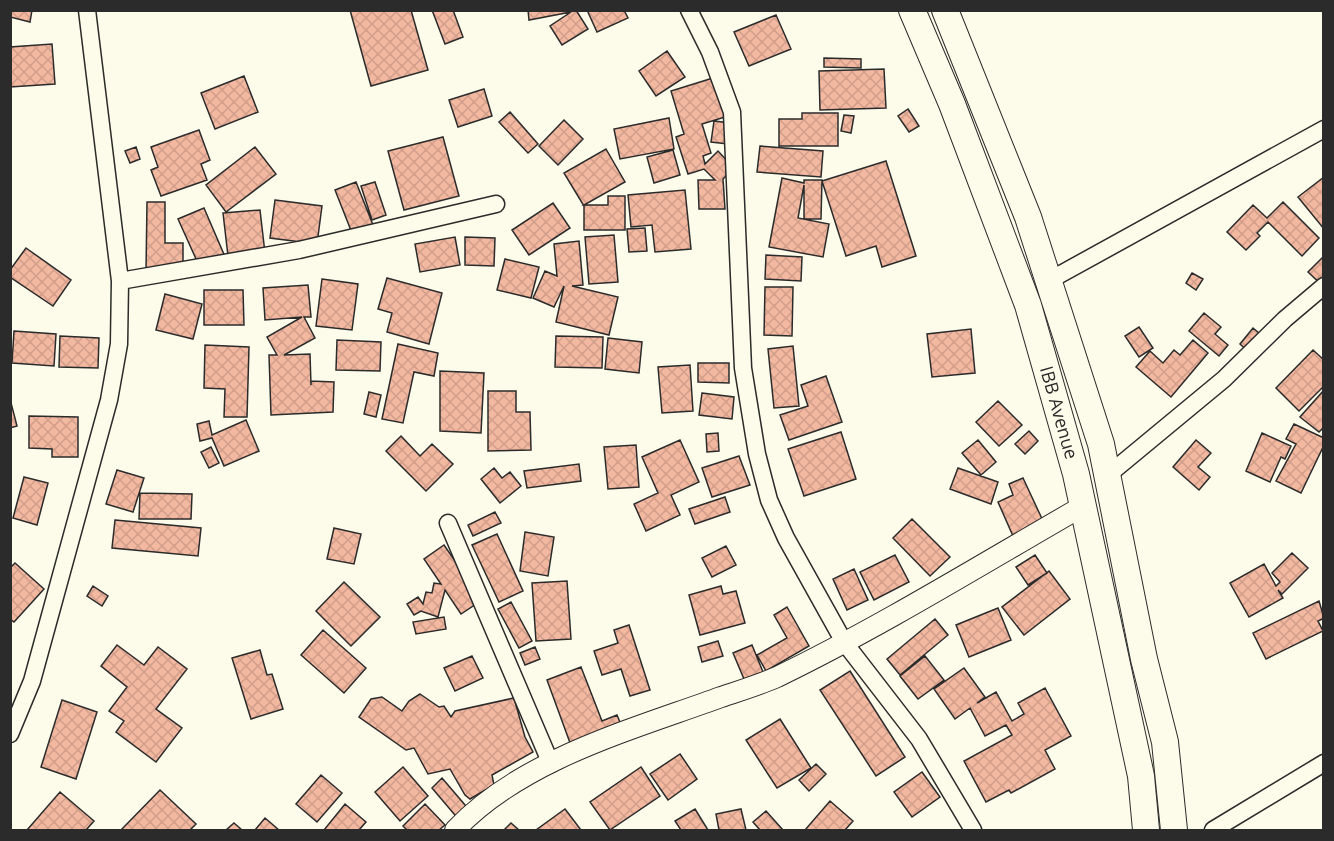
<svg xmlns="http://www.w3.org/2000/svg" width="1334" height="841" font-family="'Open Sans',sans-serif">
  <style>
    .building { fill: url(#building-cross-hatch); stroke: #2b2b2b; stroke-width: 1.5 }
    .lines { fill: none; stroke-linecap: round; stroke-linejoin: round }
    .minor-casing { stroke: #2b2b2b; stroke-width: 19 }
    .tertiary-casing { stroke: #2b2b2b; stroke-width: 22 }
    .primary-casing { stroke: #2b2b2b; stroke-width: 28 }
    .minor { stroke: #fdfbea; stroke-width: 16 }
    .tertiary { stroke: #fdfbea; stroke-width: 20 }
    .primary { stroke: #fdfbea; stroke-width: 26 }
    .labels { text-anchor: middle; stroke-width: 4.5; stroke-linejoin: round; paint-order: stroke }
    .street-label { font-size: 18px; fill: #2b2b2b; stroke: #fdfbea }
  </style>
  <defs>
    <pattern id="building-cross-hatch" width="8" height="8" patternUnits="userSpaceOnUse" patternTransform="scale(1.5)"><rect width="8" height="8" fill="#f2b8a0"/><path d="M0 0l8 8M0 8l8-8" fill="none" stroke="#d09e8a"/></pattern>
  </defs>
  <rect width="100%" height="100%" fill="#fdfbea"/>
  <!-- building -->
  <path class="building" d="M10 10H32L30 22 10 17Z
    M350 10H411L428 70 371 86Z
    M432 10H453L463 37 445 44Z
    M528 10H576L588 29 562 45 550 26 571 12 529 20Z
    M587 10H628L625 12 628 18 597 32Z
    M776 15 791 49 749 66 734 32Z
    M52 44 55 84 10 87V47Z
    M667 51 685 77 656 96 639 71Z
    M824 58 861 59V68L824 67Z
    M884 69 886 108 820 110 819 71Z
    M244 76 258 112 215 129 201 93Z
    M713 78 725 117 702 124 711 153 703 156 705 164 718 151 734 168 723 179 725 209H699L698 180H715L704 169 688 174 676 137 684 134 671 91Z
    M484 89 492 116 458 127 449 100Z
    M908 109 919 126 909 132 898 116Z
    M510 112 538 144 528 153 499 122Z
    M802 113H838V146H779V119H802Z
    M844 115 854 116 851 133 841 131Z
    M669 118 674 149 620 159 614 129Z
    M564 120 583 139 558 165 539 146Z
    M714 121 731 123 728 144 711 142Z
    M199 130 210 160 201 164 207 180 161 196 151 170 158 167 151 147Z
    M443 137 459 196 404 210 388 151Z
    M760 146 823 151 821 177 757 172Z
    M136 147 140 159 130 163 125 151Z
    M255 147 276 174 226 212 206 185Z
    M606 149 625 182 584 205H608V196H625V230H584V206L564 173Z
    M673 150 680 175 654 183 647 157Z
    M886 161 916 256 882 267 876 246 846 256 822 181Z
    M1324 177V229L1298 197Z
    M782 178 804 183V180H822L821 219H804V185L798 218 829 224 823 257 769 247Z
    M356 182 373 225 352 233 335 190Z
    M375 182 386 215 372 220 361 186Z
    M685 190 691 249 655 252 652 225 631 227 628 195Z
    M275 200 322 206 317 244 270 238Z
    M147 202H165V243H183V272L146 271Z
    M1283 202 1319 238 1302 256 1268 222 1257 233 1260 236 1246 250 1227 232 1253 205 1267 218Z
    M553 203 570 228 529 255 512 230Z
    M204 208 226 259 201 270 178 219Z
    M260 210 265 253 228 256 223 213Z
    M645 228 647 251 629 252 627 229Z
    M614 235 618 282 589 284 585 237Z
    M455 237 460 265 420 272 415 244Z
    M465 237 495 238 494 266 465 265Z
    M579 241 583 285 572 286 618 297 609 335 556 322 564 286 554 307 533 298 545 271 557 276 554 244Z
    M26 248 71 280 53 306 10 277V270Z
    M766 255 802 257 801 281 765 279Z
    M1324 256V287L1308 272Z
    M505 259 539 267 531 298 497 290Z
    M1192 273 1203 279 1196 290 1186 283Z
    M387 278 442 293 429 344 387 332 392 313 378 309Z
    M322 279 358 284 352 330 316 326Z
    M308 285 311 317H304L315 338 284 355 310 354 311 385V381L334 382 333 412 271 415 269 355H277L267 337 302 317 265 320 263 288Z
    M765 287H793L792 336 764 335Z
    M204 290H243L244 325H204Z
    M165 294 202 304 193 339 156 330Z
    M1204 313 1221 327 1215 334 1228 345 1219 356 1189 331Z
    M1139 327 1153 348 1139 357 1125 336Z
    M1253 328 1265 338 1251 354 1240 344Z
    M971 329 975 373 932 377 927 334Z
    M14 331 56 334 54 366 12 363Z
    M60 336 99 338 98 368 59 367Z
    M556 336 603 337 602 368 555 367Z
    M608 338 642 342 639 373 605 369Z
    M337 340 381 342 380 371 336 370Z
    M1193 340 1208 353 1171 397 1136 367 1150 351 1163 363 1174 350 1180 355Z
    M398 344 438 353 434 376 414 372 403 423 382 419Z
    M205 345 249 347 247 417H224L225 389 204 388Z
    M793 346 799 406 774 408 768 349Z
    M1313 350 1324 360V386L1299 411 1276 388Z
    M698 363H729V383L698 382Z
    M690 365 693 411 662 413 658 367Z
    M440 371 484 373 481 433 440 431Z
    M826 376 842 422 789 440 780 415 808 406 801 385Z
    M1324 390V427L1319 432 1300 417Z
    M488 391H516V412H530L531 450 488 451Z
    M369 392 381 395 376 417 364 414Z
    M702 393 734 397 732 419 699 415Z
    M10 399 17 426 10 428Z
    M998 401 1022 425 999 446 976 422Z
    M29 416 78 417V457H52V449L29 448Z
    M246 420 259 451 224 466 212 438 200 441 197 424 209 421 212 435Z
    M1294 424 1324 438V445L1301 493 1276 481 1296 444 1286 439Z
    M1029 431 1038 441 1025 454 1015 444Z
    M841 432 856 479 804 496 788 449Z
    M718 433 719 451 707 452 706 434Z
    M1262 433 1291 446 1285 459 1281 457 1270 482 1246 471Z
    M401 436 420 456 432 444 453 464 426 491 386 451Z
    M680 440 699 482 671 495 680 515 646 531 634 504 658 493 642 457Z
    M978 440 996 462 981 475 962 453Z
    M1196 440 1211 453 1198 467 1210 477 1199 490 1173 467Z
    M636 445 639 487 608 489 604 447Z
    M211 447 219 463 209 468 201 452Z
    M739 456 750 485 712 497 702 468Z
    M579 464 581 481 527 488 524 471Z
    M494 468 502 478 510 472 521 486 500 503 481 479Z
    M958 468 998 482 991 504 950 489Z
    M117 470 144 478 133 512 106 504Z
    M24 477 48 483 37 525 13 518Z
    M1023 478 1044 523 1013 536 998 502 1013 495 1009 484Z
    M140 493 192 494 191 519H139Z
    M725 497 730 512 695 524 689 509Z
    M495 512 501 523 473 536 468 525Z
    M912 519 950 557 930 576 893 538Z
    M115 520 201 528 198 556 112 548Z
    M334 528 361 534 354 564 327 559Z
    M525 532 554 537 548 576 520 571Z
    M497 534 523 591 499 602 472 545Z
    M444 545 482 600 461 614 445 590 438 617 421 611 414 615 407 604 418 597 423 604 426 592 432 593 434 583 441 584 424 559Z
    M726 546 736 565 712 577 702 558Z
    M1292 553 1308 568 1282 594 1278 590 1283 598 1249 617 1230 583 1264 564 1276 586 1280 582 1272 573Z
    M895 555 909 582 874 600 860 572Z
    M1035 555 1047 573 1028 585 1016 567Z
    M15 563 44 589 14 622 10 619V568Z
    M854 569 868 600 847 610 833 579Z
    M1049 571 1070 599 1024 635 1002 607Z
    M567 581 571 639 536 641 532 583Z
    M344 582 380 617 351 646 316 611Z
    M93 586 108 596 102 606 87 596Z
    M721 586 723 594 736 591 745 623 700 635 689 595Z
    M1319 601 1324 618 1318 621 1323 631 1266 659 1253 633Z
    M511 602 532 641 519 648 498 609Z
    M787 607 809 646 766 671 757 655 787 638 774 615Z
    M998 608 1011 640 969 657 956 625Z
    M444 617 446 629 416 634 413 622Z
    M935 619 948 635 900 675 887 659Z
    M629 625 650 690 630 696 621 669 602 675 594 651 618 643 614 630Z
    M323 630 366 668 344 693 301 655Z
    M718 641 723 656 702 662 698 647Z
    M117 645 144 665 158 647 187 669 156 709 182 728 156 762 116 732 124 721 109 711 127 687 101 666Z
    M752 645 763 672 744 679 733 653Z
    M535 647 540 659 525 665 520 653Z
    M260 650 267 675 272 674 283 709 251 719 232 658Z
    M472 656 483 678 455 691 444 668Z
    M925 656 944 680 918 699 900 676Z
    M581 667 602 721 617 715 624 732 573 751 547 680Z
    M964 668 985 697 977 703 996 692 1012 721 1024 714 1018 703 1045 688 1071 736 1045 750 1055 769 1011 793 1009 790 986 802 964 761 1012 735 1006 725 985 736 970 708 955 719 934 689Z
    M850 671 905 757 876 776 820 690Z
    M420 694 439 707 444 706 451 717 455 711 514 698 525 737 533 752 492 775 494 785 470 799 465 795 450 769 428 774 414 748 406 750 359 717 371 699 382 697 402 711 409 701Z
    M62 700 97 712 76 779 41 767Z
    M780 719 811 768 777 788 746 740Z
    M680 754 697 779 668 800 650 774Z
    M816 764 826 774 809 791 799 780Z
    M403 767 428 796 400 821 375 792Z
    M641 767 660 796 610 830 590 802Z
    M922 772 940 797 912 817 894 792Z
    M321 775 342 793 317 822 296 804Z
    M442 778 471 812 460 821 432 788Z
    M160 790 196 824 190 830H121Z
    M60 792 94 821 86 830H27Z
    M830 801 853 821 845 830H805Z
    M345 804 366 822 359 830H324Z
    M425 804 445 825 439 830H407L403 826Z
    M565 809 581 830H536Z
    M695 809 708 830H681L675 821Z
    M741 809 746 830H719L716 814Z
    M766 811 783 830H760L753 822Z
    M265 818 279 830H255Z
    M234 823 242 830H226Z
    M511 823 519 830H504Z"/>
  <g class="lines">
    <!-- minor casing -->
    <g class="minor-casing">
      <path id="minor" d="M689 10 710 52 732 112 743 368 757 454 769 500 786 538 844 642 919 739 973 830
        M1050 280 1324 129
        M120 281 299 250 496 204
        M1108 475 1224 379 1285 319 1324 286
        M448 523 551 764
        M10 734 32 681 109 400 119 344 120 281 87 10
        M1213 830 1324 763"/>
    </g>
    <!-- tertiary casing -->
    <g class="tertiary-casing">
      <path id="tertiary" d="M455 830C522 759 631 730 721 697 739 691 759 685 777 677 882 626 982 564 1083 506"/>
    </g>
    <!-- primary casing -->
    <g class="primary-casing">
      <g id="primary">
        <path id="s1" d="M912 10 952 104 1028 305 1076 474 1141 776 1146 830"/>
        <path d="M945 10 1028 217 1101 444 1144 659 1165 742 1174 830"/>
      </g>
    </g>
    <!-- minor -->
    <use href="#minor" class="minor"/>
    <!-- tertiary -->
    <use href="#tertiary" class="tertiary"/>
    <!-- primary -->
    <use href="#primary" class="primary"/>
  </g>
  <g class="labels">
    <!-- street labels -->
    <g class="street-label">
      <text dy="6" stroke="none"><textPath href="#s1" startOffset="429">IBB Avenue</textPath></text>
    </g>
  </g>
  <!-- border -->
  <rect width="1334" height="841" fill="none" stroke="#2b2b2b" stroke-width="24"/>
</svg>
